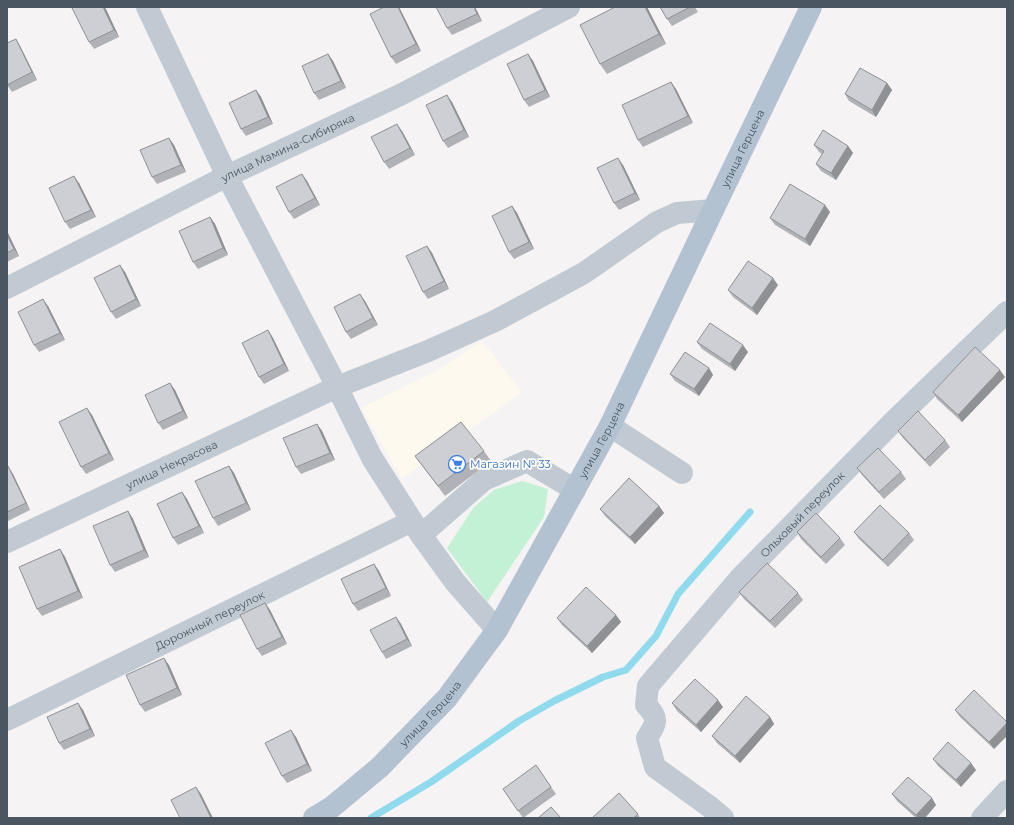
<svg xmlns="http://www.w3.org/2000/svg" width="1014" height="825" font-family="Montserrat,sans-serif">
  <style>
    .commercial { fill: #fdf9ef }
    .green { fill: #c3f1d5 }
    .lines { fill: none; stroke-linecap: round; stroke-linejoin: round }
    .stream { stroke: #90daee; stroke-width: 7 }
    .minor { stroke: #c1cad2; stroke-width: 22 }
    .major { stroke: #b3c2d1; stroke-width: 22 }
    .wall { fill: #b0b2b7 }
    .shaded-wall { fill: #909195 }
    .building { fill: #cdcfd5; stroke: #909195 }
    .labels { text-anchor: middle; stroke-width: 3.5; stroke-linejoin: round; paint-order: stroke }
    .street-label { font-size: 11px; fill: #4a5661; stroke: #fff }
    .shop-label { font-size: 11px; fill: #366cbe; stroke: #fff; text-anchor: start }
  </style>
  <rect width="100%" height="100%" fill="#f5f3f3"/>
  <!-- commercial -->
  <path class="commercial" d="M482 341 522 392 402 479 361 408 436 371Z"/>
  <!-- green -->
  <path class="green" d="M522 481 548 489 544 517 487 602 447 548 474 507 494 490Z"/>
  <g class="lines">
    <!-- stream -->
    <path class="stream" d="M371 818 431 782 519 721 554 701 603 677 626 670 656 636 678 594 750 512"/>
    <!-- minor -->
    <g class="minor">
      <path d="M147 7 227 176 337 387 372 458 421 535 455 582 497 630"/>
      <path id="s1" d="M7 288 227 176 400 95 569 7"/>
      <path d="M610 426 682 473"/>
      <path d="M421 535 484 480 527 461 575 490"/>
      <path id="s2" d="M7 542 337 387 428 351 495 321 584 273 657 222 677 213 713 210"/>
      <path id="s3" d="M7 720 412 521"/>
      <path id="s4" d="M723 818 710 807 655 767 647 738C657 722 659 719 646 705L648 686 741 577 894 421 1007 312"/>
      <path d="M982 818 1007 791"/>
    </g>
    <!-- major -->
    <path class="major" id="s5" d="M314 818 332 807 380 767 447 698 497 630 610 426 713 210 811 7"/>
  </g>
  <!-- wall -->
  <path class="wall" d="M105 7 119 37 94 49 89 42Z
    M475 7 482 21 452 35 447 28Z
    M647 7 666 44 607 74 600 64Z
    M660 7H695L698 12 672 26 667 19Z
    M400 9 421 51 396 64 391 57Z
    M16 39 20 46 37 80 12 92 7 85V43Z
    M328 54 333 61 346 88 319 100 314 93Z
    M528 54 533 61 550 97 529 107 524 100Z
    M887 83 892 90 876 117 849 101 845 94Z
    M676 89 693 123 643 147 638 140Z
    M256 90 261 97 273 124 246 136 241 129Z
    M452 102 469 137 448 148 443 141Z
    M402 131 415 155 389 169 384 162Z
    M174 145 186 172 157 184 152 177Z
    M814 145 848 146 853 153 836 180 821 171 816 164 822 154 819 152Z
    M623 165 640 200 619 210 614 203Z
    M302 174 307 181 320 205 294 219 289 212Z
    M79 183 96 217 70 229 65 222Z
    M512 206 517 213 534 249 514 259 509 252Z
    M830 212 810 246 775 225 770 218Z
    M210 217 215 224 228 255 198 269 193 262Z
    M7 231 19 256 7 262Z
    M427 246 432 253 449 289 428 299 423 292Z
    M125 272 141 306 116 319 111 312Z
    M778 285 757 315 733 297 728 290Z
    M365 301 378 325 351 339 346 332Z
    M48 306 65 340 39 352 34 345Z
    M268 330 273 338 289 371 264 384 259 377Z
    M697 342 748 352 735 371 702 349Z
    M709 368 713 375 699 396 675 381 670 374Z
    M1005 377 962 422 937 399 933 392Z
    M175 390 188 418 163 430 158 423Z
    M92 415 114 460 86 474 81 467Z
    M317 424 322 431 335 460 301 474 296 467Z
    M898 431 945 440 950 447 930 467 903 438Z
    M484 451 491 461 445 496 415 456Z
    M229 466 234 473 251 510 218 526 213 518Z
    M7 467 13 474 30 510 8 521 7 519Z
    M857 468 901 472 906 479 884 499 862 475Z
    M182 492 187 499 204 533 178 545 173 538Z
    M659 506 664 513 635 544 605 516 600 509Z
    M128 511 133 519 149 557 115 572 110 565Z
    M797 532 840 538 845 545 826 564 801 539Z
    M854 532 909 533 914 540 888 567 859 539Z
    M60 549 65 557 83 598 42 616 37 609Z
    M374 564 379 571 391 596 358 611 353 604Z
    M739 592 798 593 803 600 775 628 744 599Z
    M265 603 270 610 287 644 262 656 257 649Z
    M616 615 621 622 592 653 562 625 557 618Z
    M396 617 401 624 412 646 386 659 382 652Z
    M169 665 182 695 145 712 140 705Z
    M974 690 994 749 960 717 955 710Z
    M672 703 723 707 701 732 677 711Z
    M83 710 95 736 64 750 59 743Z
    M770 717 774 724 740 763 717 743 712 736Z
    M296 737 312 771 287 783 282 776Z
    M933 759 976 770 961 787 938 766Z
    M536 765 556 794 523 818 503 789Z
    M892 794 936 805 925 818H916L897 801Z
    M638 814 640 818H592Z"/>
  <!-- shaded-wall -->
  <path class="shaded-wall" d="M103 7H105L119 37 114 30Z
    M398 7H399L421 51 416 44Z
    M474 7H475L482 21 477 14Z
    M645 7H647L666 44 659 34Z
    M16 39 20 46 37 80 32 72Z
    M328 54 333 61 346 88 341 81Z
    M528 54 533 61 550 97 545 90Z
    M671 82 676 89 693 123 688 116Z
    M887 83 892 90 876 117 872 110Z
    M256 90 261 97 273 124 268 117Z
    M447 95 452 102 469 137 464 130Z
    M397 124 402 131 415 155 410 148Z
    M169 138 174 145 186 172 181 165Z
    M848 146 853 153 836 180 831 173Z
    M618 158 623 165 640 200 635 193Z
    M302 174 307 181 320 205 315 198Z
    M74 176 79 183 96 217 91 210Z
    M825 205 830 212 810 246 805 239Z
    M512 206 517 213 534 249 529 242Z
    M210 217 215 224 228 255 223 248Z
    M7 231 19 256 14 249 7 235Z
    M427 246 432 253 449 289 444 281Z
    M120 265 125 272 141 306 136 299Z
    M773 278 778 285 757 315 752 308Z
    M360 294 365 301 378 325 373 318Z
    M43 299 48 306 65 340 60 333Z
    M268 330 273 338 289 371 284 364Z
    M743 345 748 352 735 371 730 364Z
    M709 368 713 375 699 396 694 389Z
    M1000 370 1005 377 962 422 958 415Z
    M170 383 175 390 188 418 183 411Z
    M87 408 92 415 114 460 109 453Z
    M317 424 322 431 335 460 330 453Z
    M8 466 13 474 30 510 26 503Z
    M229 466 234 473 251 510 246 503Z
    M182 492 187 499 204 533 199 526Z
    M659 506 664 513 635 544 630 537Z
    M128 511 133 519 149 557 144 550Z
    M60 549 65 557 83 598 78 591Z
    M374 564 379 571 391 596 386 588Z
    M265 603 270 610 287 644 282 637Z
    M616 615 621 622 592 653 587 646Z
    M396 617 401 624 412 646 407 639Z
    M164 658 169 665 182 695 177 688Z
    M718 700 723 707 701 732 696 725Z
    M78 703 83 710 95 736 90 729Z
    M770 717 774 724 740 763 735 756Z
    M1007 723V736L994 749 989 742Z
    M291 730 296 737 312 771 307 764Z
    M971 763 976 770 961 787 956 780Z
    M196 787 201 794 213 818H211Z
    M932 798 936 805 925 818H918L916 815Z"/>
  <!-- building -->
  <path class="building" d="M75 7H103L114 30 89 42 72 8Z
    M384 7H398L416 44 391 57 370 14Z
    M436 7H474L477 14 447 28Z
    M615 7H645L659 34 600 64 580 25Z
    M660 7H690L667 19Z
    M16 39 32 72 7 85V43Z
    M328 54 341 81 314 93 302 66Z
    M528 54 545 90 524 100 507 64Z
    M860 68 887 83 872 110 845 94Z
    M671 82 688 116 638 140 622 105Z
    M256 90 268 117 241 129 229 103Z
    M447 95 464 130 443 141 426 105Z
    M397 124 410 148 384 162 371 137Z
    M823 130 848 146 831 173 816 164 824 151 814 145Z
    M169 138 181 165 152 177 140 150Z
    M618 158 635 193 614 203 597 168Z
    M302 174 315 198 289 212 276 187Z
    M74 176 91 210 65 222 49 188Z
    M790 184 825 205 805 239 770 218Z
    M512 206 529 242 509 252 492 216Z
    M210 217 223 248 193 262 179 231Z
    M7 235 14 249 7 253Z
    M427 246 444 281 423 292 406 256Z
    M748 261 773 278 752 308 728 290Z
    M120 265 136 299 111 312 94 278Z
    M360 294 373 318 346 332 334 307Z
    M43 299 60 333 34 345 18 312Z
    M710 323 743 345 730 364 697 342Z
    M268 330 284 364 259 377 242 343Z
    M975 347 1000 370 958 415 933 392Z
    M685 352 709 368 694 389 670 374Z
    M170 383 183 411 158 423 145 395Z
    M87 408 109 453 81 467 59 422Z
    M918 411 945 440 925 460 898 431Z
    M461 422 484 451 438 486 415 456Z
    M317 424 330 453 296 467 283 438Z
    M878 448 901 472 879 492 857 468Z
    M8 466 26 503 7 512V467Z
    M229 466 246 503 213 518 195 481Z
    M629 478 659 506 630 537 600 509Z
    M182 492 199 526 173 538 157 504Z
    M880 505 909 533 883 560 854 532Z
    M128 511 144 550 110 565 93 526Z
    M816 513 840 538 821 557 797 532Z
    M60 549 78 591 37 609 19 567Z
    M767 563 798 593 770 621 739 592Z
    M374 564 386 588 353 604 341 579Z
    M586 587 616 615 587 646 557 618Z
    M265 603 282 637 257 649 240 615Z
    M396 617 407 639 382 652 370 630Z
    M164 658 177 688 140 705 126 675Z
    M695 679 718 700 696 725 672 703Z
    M974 690 1007 722V723L989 742 955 710Z
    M746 696 770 717 735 756 712 736Z
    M78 703 90 729 59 743 47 717Z
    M291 730 307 764 282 776 265 743Z
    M948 742 971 763 956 780 933 759Z
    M536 765 551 787 518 811 503 789Z
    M908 777 932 798 916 815 892 794Z
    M196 787 211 818H180L171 800Z
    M619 793 638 814 634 818H592Z
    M551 807 561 818H538Z"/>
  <!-- icons -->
  <defs>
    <g id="supermarket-ring" transform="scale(0.9)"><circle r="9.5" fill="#fff" stroke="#3f7fe0" stroke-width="1.5"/><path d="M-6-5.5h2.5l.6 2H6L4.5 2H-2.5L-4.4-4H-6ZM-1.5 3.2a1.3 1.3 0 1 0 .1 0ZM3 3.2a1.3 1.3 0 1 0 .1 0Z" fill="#3f7fe0"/></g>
  </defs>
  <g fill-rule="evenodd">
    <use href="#supermarket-ring" x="457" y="464"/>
  </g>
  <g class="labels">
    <!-- street labels -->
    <g class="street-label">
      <text dy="4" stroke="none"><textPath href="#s1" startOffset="314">улица Мамина-Сибиряка</textPath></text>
      <text dy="4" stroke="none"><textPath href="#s5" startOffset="805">улица Герцена</textPath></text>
      <text dy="4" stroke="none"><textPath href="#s5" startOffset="481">улица Герцена</textPath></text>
      <text dy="4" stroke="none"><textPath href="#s2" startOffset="182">улица Некрасова</textPath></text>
      <text dy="4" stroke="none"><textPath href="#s4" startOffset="403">Ольховый переулок</textPath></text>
      <text dy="4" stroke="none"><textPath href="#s3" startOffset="226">Дорожный переулок</textPath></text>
      <text dy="4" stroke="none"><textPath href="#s5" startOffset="157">улица Герцена</textPath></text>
    </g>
    <!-- shop labels -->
    <g class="shop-label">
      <text x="470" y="468">Магазин № 33</text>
    </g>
  </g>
  <!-- border -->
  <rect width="1014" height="825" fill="none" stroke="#4a5661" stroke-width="16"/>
</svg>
